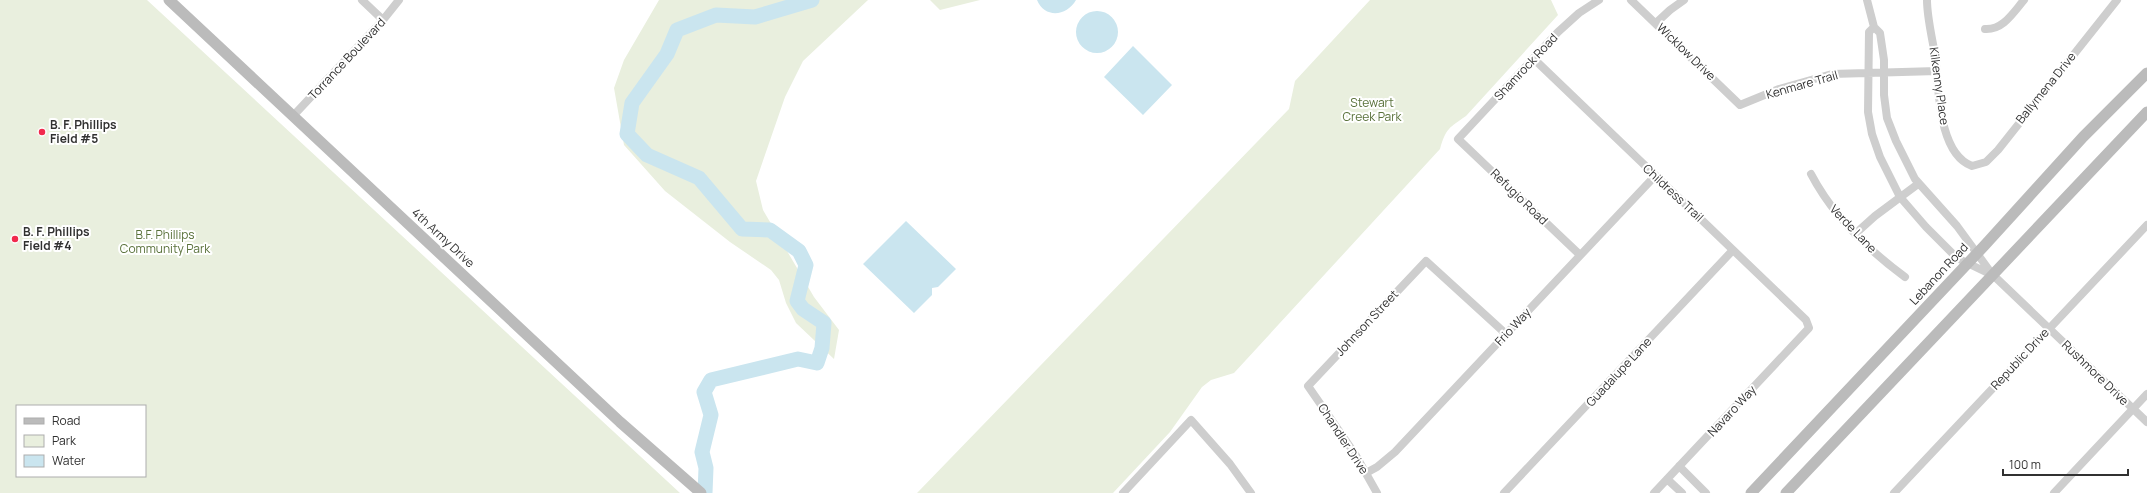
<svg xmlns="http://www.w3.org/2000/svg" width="2147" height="493" font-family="Manrope,sans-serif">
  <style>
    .green { fill: #e9efde; fill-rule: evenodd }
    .water { fill: #cae5ef }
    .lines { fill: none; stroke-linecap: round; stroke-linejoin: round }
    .river { stroke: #cae5ef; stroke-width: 15 }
    .street { stroke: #cecece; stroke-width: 8 }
    .secondary { stroke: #bbb; stroke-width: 11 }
    .poi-dot { fill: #f1294d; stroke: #fff; stroke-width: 1.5 }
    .labels { text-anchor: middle; stroke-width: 4; stroke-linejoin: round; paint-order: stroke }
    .street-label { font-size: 12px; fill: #313131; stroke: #fff }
    .park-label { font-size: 12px; fill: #59713a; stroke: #fff }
    .poi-label { font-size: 12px; font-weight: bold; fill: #313131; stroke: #fff; text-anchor: start }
  </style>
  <rect width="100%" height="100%" fill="#fff"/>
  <!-- green -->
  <path class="green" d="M0 0H147L680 493H0ZM17 406H145V476H17Z
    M659 0H868L803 61 785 97 756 181 763 210 814 297 839 330 834 359 796 323 786 303 779 280 771 270 730 242 665 191 624 145 614 88 624 60Z
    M930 0H980L940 10Z
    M1370 0H1551L1558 15 1466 116C1449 128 1446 128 1440 149L1234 373 1211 380 1202 387 1170 432 1113 493H917L1289 109 1295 81Z"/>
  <!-- water -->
  <path class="water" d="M1037 0H1076C1067 16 1045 19 1037 0Z
    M1076 32a21 21 0 1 1 42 0a21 21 0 1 1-42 0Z
    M1133 46 1172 85 1143 115 1104 77Z
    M906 221 956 269 938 287 932 288V295L914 313 863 264Z"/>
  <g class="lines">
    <!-- river -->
    <path class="river" d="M705 493 706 468 702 452 711 415 704 392 711 380 798 359 817 363 822 348 824 323 803 309 797 301 806 265 799 251 770 230 742 229 699 178 647 155 627 134 632 103 667 54 677 30 716 15 755 17 812 0"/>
    <!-- street -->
    <path class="street" d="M362 0 383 20
      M1631 0 1740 105 1779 89 1832 74 1937 71
      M1867 0 1874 27 1880 33 1884 60V95L1887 118 1896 141 1915 179 1957 226 1992 274 2147 422
      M1927 0C1927 17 1932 37 1935 55 1939 85 1937 153 1972 166L1986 162 1998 150 2117 0
      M1656 23 1670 10 1684 0
      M1874 27 1869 32 1868 112 1872 134 1880 157 1900 197 1926 227 1957 258 1990 274
      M1985 29C2003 30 2013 13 2024 0
      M1534 59 1806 320 1809 328 1654 493
      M293 116 383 20 399 0
      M1811 174C1833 216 1867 249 1905 277
      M1855 234 1875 216 1918 184
      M1580 255 1458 139 1558 32 1579 13 1599 0
      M1679 466 1706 493
      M1366 473 1377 467 1395 452 1655 176
      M1667 479 1682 493
      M1123 493 1191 420 1230 464 1251 493
      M1377 493 1355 454 1308 386 1426 261 1506 334
      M1504 493 1733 250
      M1894 493 2147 225
      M2054 493 2147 394"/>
    <!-- secondary -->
    <path class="secondary" d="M169 0 620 422 701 493
      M1751 493 1984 246 2083 137 2147 73
      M1786 493 2147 112"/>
  </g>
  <!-- markers -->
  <g class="poi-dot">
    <circle cx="42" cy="132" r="4"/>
    <circle cx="15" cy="239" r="4"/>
  </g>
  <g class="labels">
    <!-- street labels -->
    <g class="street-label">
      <text transform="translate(1686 52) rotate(44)" y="4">Wicklow Drive</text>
      <text transform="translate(347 59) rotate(-47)" y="4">Torrance Boulevard</text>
      <text transform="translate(1526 67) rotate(-47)" y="4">Shamrock Road</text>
      <text transform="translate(1802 85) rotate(-16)" y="4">Kenmare Trail</text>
      <text transform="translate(1939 86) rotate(82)" y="4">Kilkenny Place</text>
      <text transform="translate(2046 88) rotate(-51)" y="4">Ballymena Drive</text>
      <text transform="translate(1673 193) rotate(43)" y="4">Childress Trail</text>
      <text transform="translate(1519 197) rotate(44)" y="4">Refugio Road</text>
      <text transform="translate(1853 229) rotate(46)" y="4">Verde Lane</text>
      <text transform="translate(443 238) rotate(43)" y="4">4th Army Drive</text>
      <text transform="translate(1939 274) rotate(-47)" y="4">Lebanon Road</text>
      <text transform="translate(1367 323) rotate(-47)" y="4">Johnson Street</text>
      <text transform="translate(1513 327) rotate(-47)" y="4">Frio Way</text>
      <text transform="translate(2020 359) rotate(-47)" y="4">Republic Drive</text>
      <text transform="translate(1619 372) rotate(-47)" y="4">Guadalupe Lane</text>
      <text transform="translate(2095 373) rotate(44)" y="4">Rushmore Drive</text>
      <text transform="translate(1732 411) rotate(-47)" y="4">Navaro Way</text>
      <text transform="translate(1343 439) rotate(57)" y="4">Chandler Drive</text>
    </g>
    <!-- park labels -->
    <g class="park-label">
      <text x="1372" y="107">Stewart<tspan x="1372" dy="14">Creek Park</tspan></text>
      <text x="165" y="239">B.F. Phillips<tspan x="165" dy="14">Community Park</tspan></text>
    </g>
    <!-- poi labels -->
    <g class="poi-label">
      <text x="50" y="129">B. F. Phillips<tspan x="50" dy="14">Field #5</tspan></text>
      <text x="23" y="236">B. F. Phillips<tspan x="23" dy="14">Field #4</tspan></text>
    </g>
  </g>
  <!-- legend -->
  <rect x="16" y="405" width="130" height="72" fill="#ffffff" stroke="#adadad"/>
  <rect x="24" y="418" width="20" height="6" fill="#bbbbbb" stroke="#adadad"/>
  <text x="52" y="425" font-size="12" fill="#313131">Road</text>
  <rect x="24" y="435" width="20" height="12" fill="#e9efde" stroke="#adadad"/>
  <text x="52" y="445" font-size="12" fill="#313131">Park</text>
  <rect x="24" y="455" width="20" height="12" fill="#cae5ef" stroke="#adadad"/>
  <text x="52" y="465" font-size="12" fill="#313131">Water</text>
  <!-- scale -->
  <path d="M2003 469v6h125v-6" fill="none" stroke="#313131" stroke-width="2"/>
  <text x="2009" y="469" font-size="12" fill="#313131" stroke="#ffffff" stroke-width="3" paint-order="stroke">100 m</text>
</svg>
